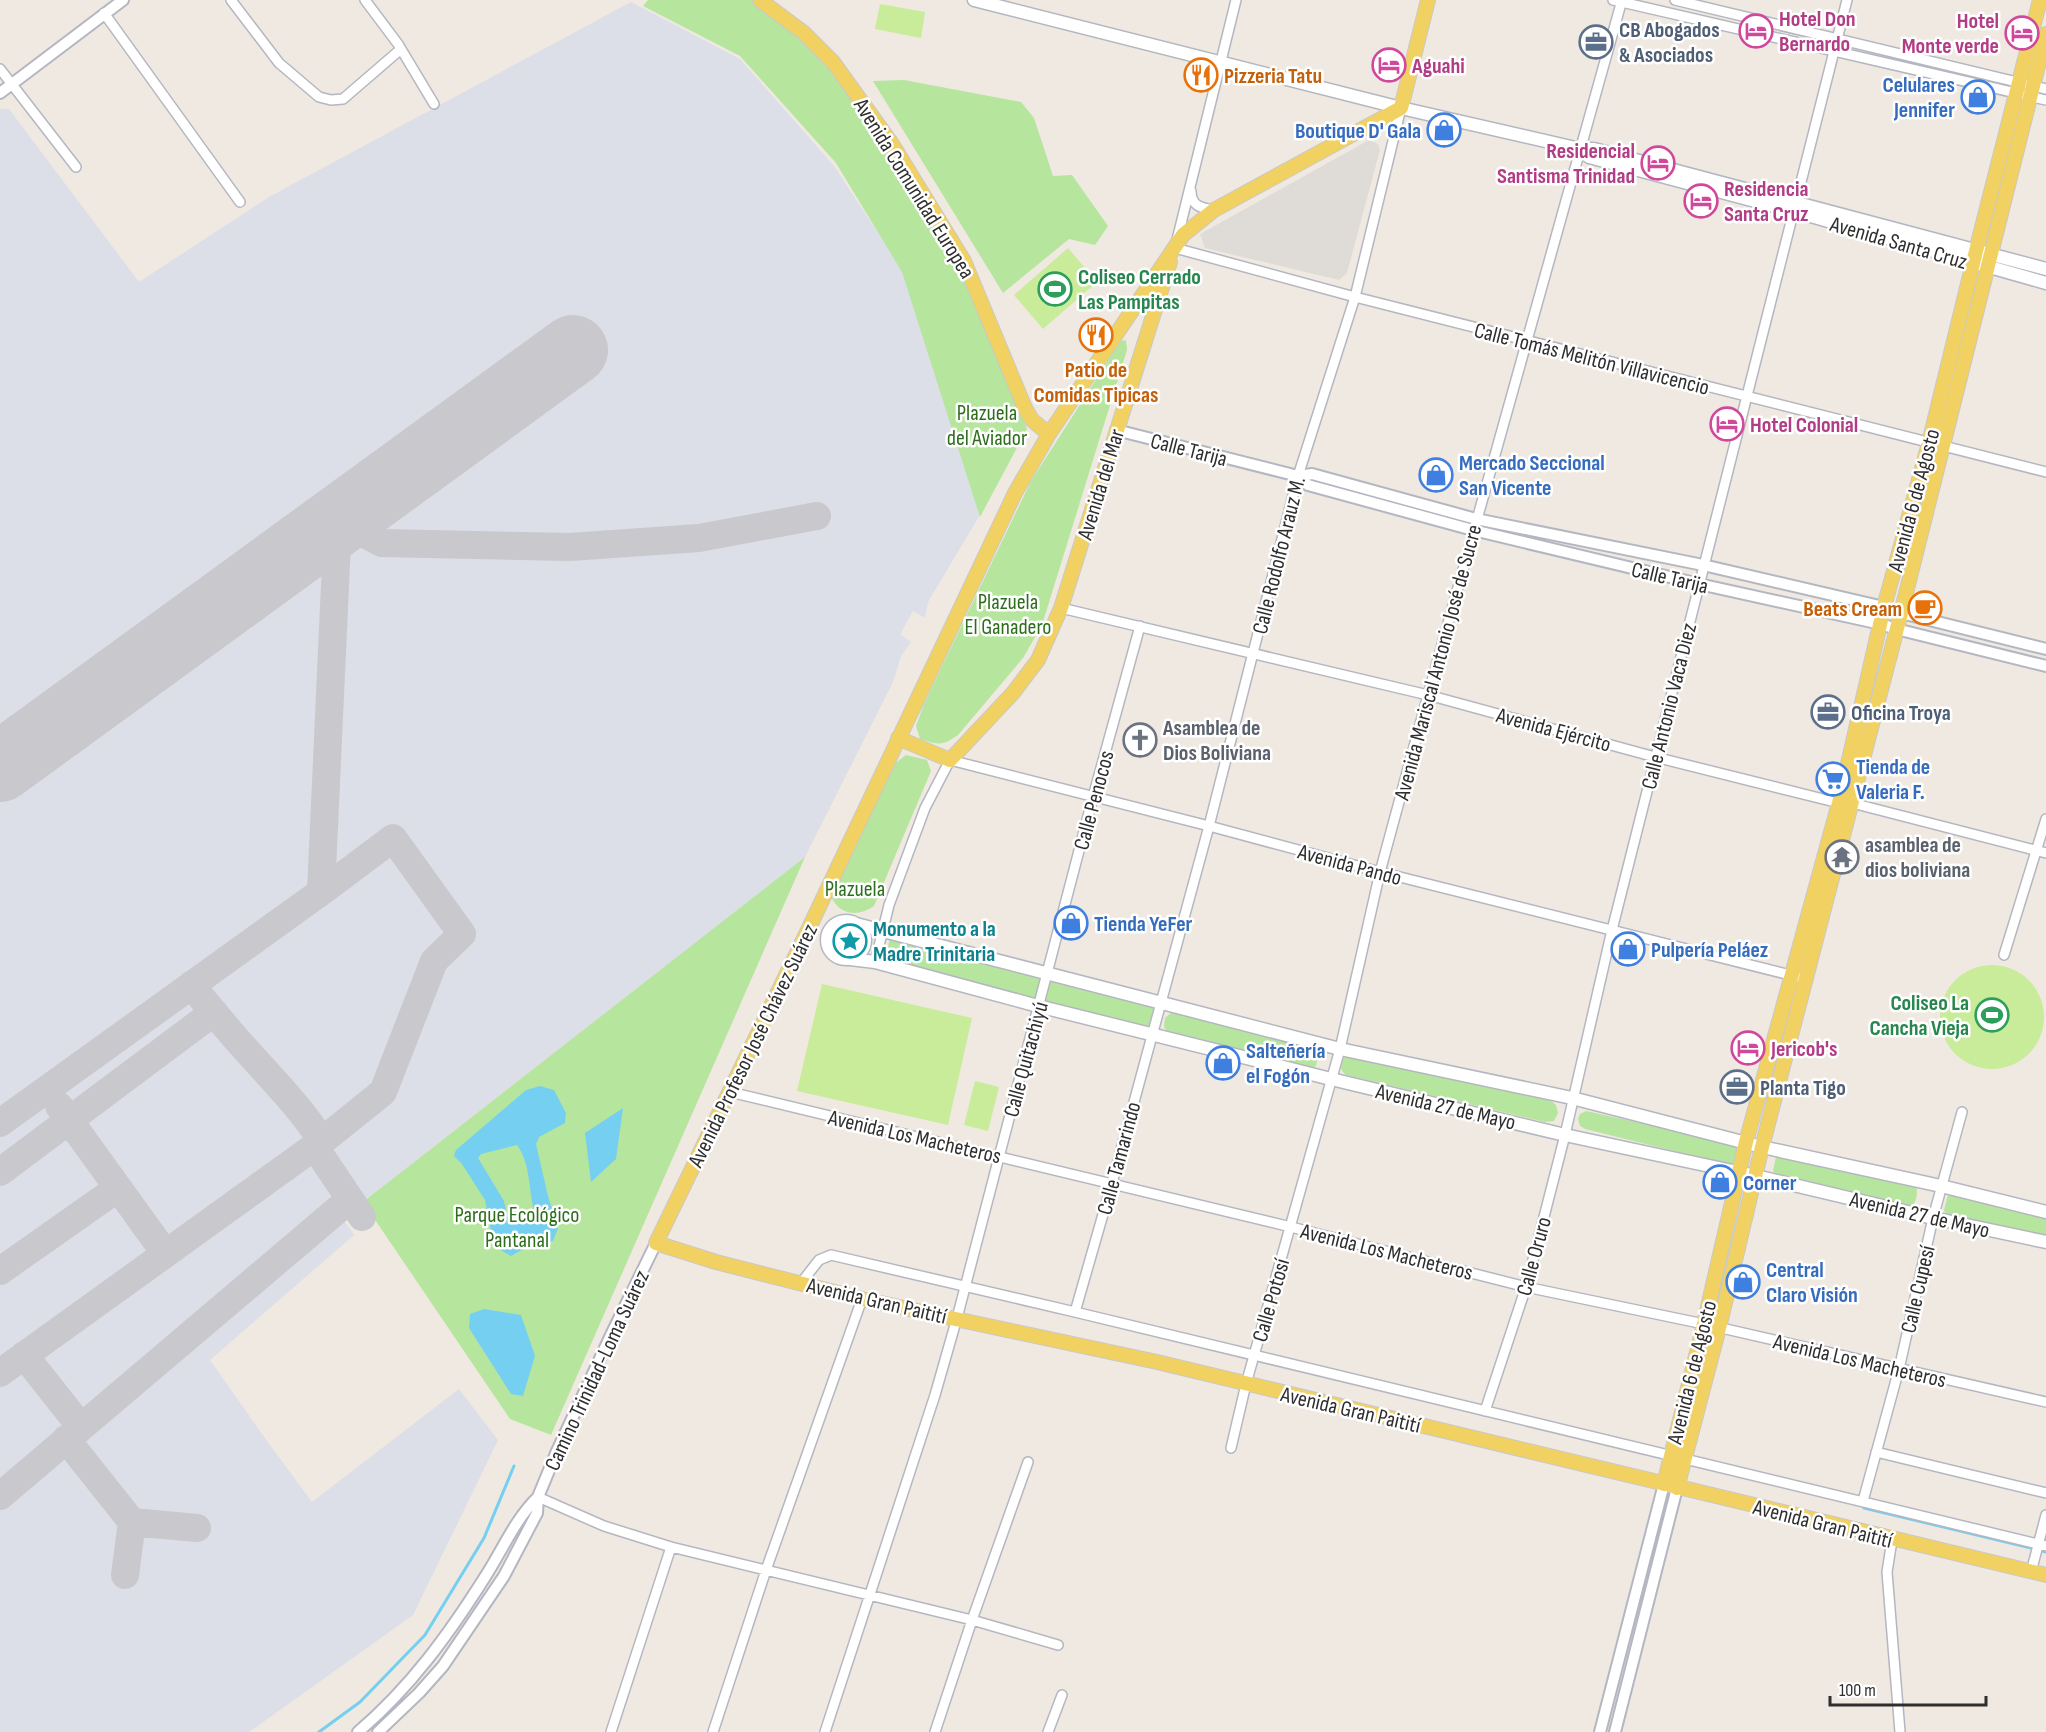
<svg xmlns="http://www.w3.org/2000/svg" width="2046" height="1732" font-family="'Sofia Sans Condensed',sans-serif">
  <style>
    .airport { fill: #dcdee8 }
    .green { fill: #b6e59e }
    .pitch { fill: #c9ec9a }
    .plaza { fill: #dfdcd8 }
    .water { fill: #75cff0; fill-rule: evenodd }
    .lines { fill: none; stroke-linecap: round; stroke-linejoin: round }
    .stream { stroke: #75cff0; stroke-width: 3 }
    .taxiway { stroke: #c9c8cc; stroke-width: 28 }
    .runway { stroke: #c9c8cc; stroke-width: 70 }
    .minor-casing { stroke: #b4b7c1; stroke-width: 12 }
    .tertiary-casing { stroke: #b4b7c1; stroke-width: 14 }
    .secondary-casing { stroke: #b4b7c1; stroke-width: 15 }
    .primary-casing { stroke: #c9c9c9; stroke-width: 16 }
    .minor { stroke: #fff; stroke-width: 9 }
    .tertiary { stroke: #fff; stroke-width: 10 }
    .secondary { stroke: #fff; stroke-width: 12 }
    .primary { stroke: #f2d163; stroke-width: 14 }
    .labels { text-anchor: middle; stroke-width: 5; stroke-linejoin: round; paint-order: stroke }
    .hotel-label { font-size: 22px; font-weight: bold; fill: #b23c85; stroke: #fff; text-anchor: start }
    .service-label { font-size: 22px; font-weight: bold; fill: #4e5e75; stroke: #fff; text-anchor: start }
    .food-label { font-size: 22px; font-weight: bold; fill: #c56008; stroke: #fff; text-anchor: start }
    .shop-label { font-size: 22px; font-weight: bold; fill: #366cbe; stroke: #fff; text-anchor: start }
    .street-label { font-size: 22px; fill: #2e2e2e; stroke: #fff }
    .leisure-label { font-size: 22px; font-weight: bold; fill: #27864d; stroke: #fff; text-anchor: start }
    .park-label { font-size: 22px; fill: #2c6e1b; stroke: #fff }
    .worship-label { font-size: 22px; font-weight: bold; fill: #5b616d; stroke: #fff; text-anchor: start }
    .culture-label { font-size: 22px; font-weight: bold; fill: #0d838f; stroke: #fff; text-anchor: start }
  </style>
  <rect width="100%" height="100%" fill="#efe9e1"/>
  <!-- airport -->
  <path class="airport" d="M631 2 740 59 834 166 903 271 981 513 928 602 925 618 913 611 902 631 901 635 911 642 901 656 893 682 805 857 363 1202 369 1212 354 1222 349 1215 343 1219 354 1235 210 1360 264 1437 312 1502 459 1389 498 1440 413 1615 249 1732H0V109H9L139 282 269 197Z"/>
  <!-- green -->
  <path class="green" d="M648 0H752L801 37 831 67 871 120 947 249 988 328 1027 429 980 517 902 272 836 163 740 56 643 6Z
    M904 80 1021 102 1034 118 1053 176 1072 175 1108 226 1095 245 1069 239 1003 293 873 81Z
    M1126 340 1127 350 1042 625 1023 658 958 735C943 746 938 745 920 739L916 726 924 704 1031 481 1117 347 1121 341Z
    M906 755 927 760 931 771 874 906C854 920 833 912 829 888L890 767Z
    M805 857 551 1435 510 1419 363 1202Z
    M890 936 1043 977 1034 1001 885 964Z
    M1052 978 1154 1007 1148 1029 1044 1004Z
    M1172 1012 1183 1014 1312 1049 1318 1056 1316 1066 1307 1070 1168 1033 1164 1027 1165 1018Z
    M1346 1055 1550 1100 1556 1105 1558 1113 1554 1121 1545 1122 1346 1075 1342 1071 1340 1064Z
    M1586 1111 1740 1145 1735 1166 1585 1129 1580 1126 1578 1119 1580 1114Z
    M1779 1155 1916 1185C1918 1193 1917 1202 1910 1208L1861 1196 1854 1192 1775 1173 1773 1171 1776 1157Z
    M1951 1194 2046 1217V1237L1945 1213 1944 1210 1948 1195Z"/>
  <!-- pitch -->
  <path class="pitch" d="M880 4 925 12 921 38 875 29Z
    M1068 248 1097 282 1043 329 1014 295Z
    M1940 1017a52 52 0 1 1 104 0a52 52 0 1 1-104 0Z
    M822 984 972 1018 948 1125 797 1091Z
    M975 1081 999 1087 988 1131 964 1125Z"/>
  <!-- plaza -->
  <path class="plaza" d="M1369 140 1378 144 1380 150 1347 273 1339 280 1205 248 1200 234Z"/>
  <!-- water -->
  <path class="water" d="M540 1086 554 1090 566 1113 565 1123 539 1137 536 1144 548 1196 558 1228 553 1241 534 1243 511 1256 494 1246 485 1200 462 1164 454 1156 456 1150 526 1090ZM517 1145C531 1165 528 1187 534 1210L521 1222 508 1220 504 1201 478 1158 481 1154Z
    M623 1108 616 1159 591 1182 585 1133Z
    M484 1309 521 1315 535 1356 523 1396 511 1394 469 1328 470 1314Z"/>
  <g class="lines">
    <!-- stream -->
    <path class="stream" d="M1864 1508 2031 1548
      M2042 1551 2046 1552
      M319 1732 360 1702 425 1635 484 1538 514 1466"/>
    <!-- taxiway -->
    <path class="taxiway" d="M321 892 393 838 462 934 434 961 383 1092 322 1141
      M59 1106 165 1253
      M0 1123 321 892 338 520 382 543 570 547 699 538 817 516
      M315 1147 362 1217
      M0 1172 214 1012
      M0 1271 118 1188
      M24 1355 81 1427
      M0 1373 322 1141C298 1104 268 1075 239 1042 222 1023 207 1004 191 985
      M66 1439 132 1522 125 1575
      M0 1496 349 1200
      M132 1522 197 1528"/>
    <!-- runway -->
    <path class="runway" d="M0 767 573 350"/>
    <!-- minor casing -->
    <g class="minor-casing">
      <path id="minor" d="M231 0 279 63 319 97 331 100 343 99 401 49
        M365 0 398 44 434 104
        M1236 0 1175 248 1355 297 2046 472
        M1613 0 2046 100
        M1675 0 2046 89
        M104 13 240 202
        M0 69 76 167
        M1191 191C1191 206 1201 208 1214 210
        M1061 608 1428 695 1655 757 1839 803H1852L2046 853
        M2004 955 2046 819
        M875 962 889 905 925 808 950 760 1209 826 1380 872 1806 979
        M730 1092 1291 1227 1526 1287 1704 1324 2046 1402
        M801 1283 819 1260 831 1255 1075 1312 2046 1546
        M1075 1312 1112 1183 1209 826 1298 476 1355 297 1401 108
        M1485 1411 1526 1287 1565 1135 1612 930 1847 0
        M1231 1448 1246 1384 1340 1049 1380 872 1428 695 1622 0
        M1876 1452 2046 1493
        M538 1497 604 1526 671 1547 972 1620 1028 1462
        M1863 1501 1899 1369 1933 1218 1962 1112
        M1892 1540 1887 1572 1900 1732
        M2031 1572 2046 1515
        M611 1732 671 1547
        M713 1732 766 1570 862 1299
        M825 1732 935 1395 957 1318 1093 797 1140 626
        M935 1732 972 1620 1058 1645
        M1048 1732 1062 1695"/>
    </g>
    <!-- tertiary casing -->
    <g class="tertiary-casing">
      <path id="tertiary" d="M0 93 123 0
        M1116 430 1298 476 1312 474 1476 519 1703 565 1884 607 1901 613 2046 649
        M1298 476 1308 485 1473 530 1699 584 1881 624 1896 629 2046 666
        M358 1732C410 1688 449 1634 485 1577 502 1551 515 1519 538 1497
        M378 1732 419 1693 443 1666 504 1576 537 1513 538 1497 557 1451 611 1335 656 1243
        M1600 1732 1664 1484
        M1615 1732 1677 1488"/>
    </g>
    <!-- secondary casing -->
    <g class="secondary-casing">
      <path id="secondary" d="M974 0 1401 108 1580 149H1594L2046 269
        M1580 149 1589 157 1793 211 2046 283
        M827 940a19 19 0 1 1 38 0a19 19 0 1 1-38 0Z
        M856 924 1340 1049 1572 1098 1762 1147 1941 1186 2046 1212
        M850 959 875 962 1038 1006 1331 1079 1565 1135 1756 1176 1933 1218 2046 1242"/>
    </g>
    <!-- primary casing -->
    <g class="primary-casing">
      <path id="primary" d="M760 0 804 33 833 62 892 144 964 261 1025 408 1032 420 1049 434
        M1428 0 1401 108 1214 210 1183 235 1049 434 1015 493 809 928 656 1243 716 1262 862 1299 1157 1362 2046 1575
        M898 738 950 760 1013 693 1038 660 1061 608 1170 262
        M1664 1484 1704 1324 1746 1142 1839 803 1884 607 1929 443 1976 251 2040 0
        M1677 1488 1719 1328 1762 1147 1901 613 2046 34"/>
    </g>
    <!-- minor -->
    <use href="#minor" class="minor"/>
    <!-- tertiary -->
    <use href="#tertiary" class="tertiary"/>
    <!-- secondary -->
    <use href="#secondary" class="secondary"/>
    <!-- primary -->
    <use href="#primary" class="primary"/>
  </g>
  <!-- icons -->
  <defs>
    <g id="hotel-ring" transform="scale(1.725)"><circle r="9.5" fill="#fff" stroke="#d1479c" stroke-width="1.5"/><path d="M-6-4.5h1.5V1H6V5H4.5V3h-9V5H-6ZM-4 0a1.8 1.8 0 1 1 3.6 0ZM.5 0V-2.5h3Q6-2.5 6 0Z" fill="#d1479c"/></g>
    <g id="office-ring" transform="scale(1.725)"><circle r="9.5" fill="#fff" stroke="#5c6f8a" stroke-width="1.5"/><path d="M-6-3h4V-5.5h4V-3h4V5H-6ZM-1-4.5V-3h2v-1.5ZM-6 0V1H6V0Z" fill="#5c6f8a"/></g>
    <g id="restaurant-ring" transform="scale(1.725)"><circle r="9.5" fill="#fff" stroke="#e8710a" stroke-width="1.5"/><path d="M-5-6h1v4h1v-4h1v4h1v-4h1v5L-1.5 .5V6h-2V.5L-5-1ZM5-6V6H3V1.5H1.5Q1.5-4 5-6Z" fill="#e8710a"/></g>
    <g id="shop-ring" transform="scale(1.725)"><circle r="9.5" fill="#fff" stroke="#3f7fe0" stroke-width="1.5"/><path d="M-5-2.5h2.3a2.7 3.5 0 0 1 5.4 0H5L5.5 6h-11ZM-1.5-2.5h3a1.5 2.3 0 0 0-3 0Z" fill="#3f7fe0"/></g>
    <g id="stadium-ring" transform="scale(1.725)"><circle r="9.5" fill="#fff" stroke="#2e9e5b" stroke-width="1.5"/><path d="M0-5a6.5 5 0 1 0 0 10a6.5 5 0 1 0 0-10ZM-3.5-1.8h7v3.6h-7Z" fill="#2e9e5b"/></g>
    <g id="cafe-ring" transform="scale(1.725)"><circle r="9.5" fill="#fff" stroke="#e8710a" stroke-width="1.5"/><path d="M-5.5-4.5H6V0H3Q3 3.5 0 3.5H-2.5Q-5.5 3.5-5.5 0ZM3-3.2v2h1.7v-2ZM-6 4.5H4V6H-6Z" fill="#e8710a"/></g>
    <g id="church-ring" transform="scale(1.725)"><circle r="9.5" fill="#fff" stroke="#6b7280" stroke-width="1.5"/><path d="M-1.2-6h2.4v3.5h3.3v2.4h-3.3V6h-2.4V-.1h-3.3v-2.4h3.3Z" fill="#6b7280"/></g>
    <g id="supermarket-ring" transform="scale(1.725)"><circle r="9.5" fill="#fff" stroke="#3f7fe0" stroke-width="1.5"/><path d="M-6-5.5h2.5l.6 2H6L4.5 2H-2.5L-4.4-4H-6ZM-1.5 3.2a1.3 1.3 0 1 0 .1 0ZM3 3.2a1.3 1.3 0 1 0 .1 0Z" fill="#3f7fe0"/></g>
    <g id="temple-ring" transform="scale(1.725)"><circle r="9.5" fill="#fff" stroke="#6b7280" stroke-width="1.5"/><path d="M0-6L5-2H3V0L6.5 2.5H4V6H1.5V3h-3V6H-4V2.5H-6.5L-3 0V-2H-5Z" fill="#6b7280"/></g>
    <g id="sight-ring" transform="scale(1.725)"><circle r="9.5" fill="#fff" stroke="#0f9aa8" stroke-width="1.5"/><path d="M0-6L1.8-2.2L6-1.7L2.9 1.2L3.7 5.4L0 3.3L-3.7 5.4L-2.9 1.2L-6-1.7L-1.8-2.2Z" fill="#0f9aa8"/></g>
  </defs>
  <g fill-rule="evenodd">
    <use href="#hotel-ring" x="1756" y="31"/>
    <use href="#hotel-ring" x="2022" y="33"/>
    <use href="#office-ring" x="1596" y="42"/>
    <use href="#hotel-ring" x="1389" y="65"/>
    <use href="#restaurant-ring" x="1201" y="75"/>
    <use href="#shop-ring" x="1978" y="97"/>
    <use href="#shop-ring" x="1444" y="130"/>
    <use href="#hotel-ring" x="1658" y="163"/>
    <use href="#hotel-ring" x="1701" y="201"/>
    <use href="#stadium-ring" x="1055" y="289"/>
    <use href="#restaurant-ring" x="1096" y="335"/>
    <use href="#hotel-ring" x="1727" y="424"/>
    <use href="#shop-ring" x="1436" y="475"/>
    <use href="#cafe-ring" x="1925" y="608"/>
    <use href="#office-ring" x="1828" y="712"/>
    <use href="#church-ring" x="1140" y="740"/>
    <use href="#supermarket-ring" x="1833" y="779"/>
    <use href="#temple-ring" x="1842" y="857"/>
    <use href="#shop-ring" x="1071" y="923"/>
    <use href="#sight-ring" x="850" y="941"/>
    <use href="#shop-ring" x="1628" y="949"/>
    <use href="#stadium-ring" x="1992" y="1015"/>
    <use href="#hotel-ring" x="1748" y="1048"/>
    <use href="#shop-ring" x="1223" y="1063"/>
    <use href="#office-ring" x="1737" y="1087"/>
    <use href="#shop-ring" x="1720" y="1182"/>
    <use href="#shop-ring" x="1743" y="1282"/>
  </g>
  <g class="labels">
    <!-- hotel labels -->
    <g class="hotel-label">
      <text x="1779" y="26">Hotel Don<tspan x="1779" dy="25">Bernardo</tspan></text>
      <text x="1999" y="28" text-anchor="end">Hotel<tspan x="1999" dy="25">Monte verde</tspan></text>
      <text x="1412" y="73">Aguahi</text>
      <text x="1635" y="158" text-anchor="end">Residencial<tspan x="1635" dy="25">Santisma Trinidad</tspan></text>
      <text x="1724" y="196">Residencia<tspan x="1724" dy="25">Santa Cruz</tspan></text>
      <text x="1750" y="432">Hotel Colonial</text>
      <text x="1771" y="1056">Jericob's</text>
    </g>
    <!-- service labels -->
    <g class="service-label">
      <text x="1619" y="37">CB Abogados<tspan x="1619" dy="25">&amp; Asociados</tspan></text>
      <text x="1851" y="720">Oficina Troya</text>
      <text x="1760" y="1095">Planta Tigo</text>
    </g>
    <!-- food labels -->
    <g class="food-label">
      <text x="1224" y="83">Pizzeria Tatu</text>
      <text x="1096" y="377" text-anchor="middle">Patio de<tspan x="1096" dy="25">Comidas Tipicas</tspan></text>
      <text x="1902" y="616" text-anchor="end">Beats Cream</text>
    </g>
    <!-- shop labels -->
    <g class="shop-label">
      <text x="1955" y="92" text-anchor="end">Celulares<tspan x="1955" dy="25">Jennifer</tspan></text>
      <text x="1421" y="138" text-anchor="end">Boutique D' Gala</text>
      <text x="1459" y="470">Mercado Seccional<tspan x="1459" dy="25">San Vicente</tspan></text>
      <text x="1856" y="774">Tienda de<tspan x="1856" dy="25">Valeria F.</tspan></text>
      <text x="1094" y="931">Tienda YeFer</text>
      <text x="1651" y="957">Pulpería Peláez</text>
      <text x="1246" y="1058">Salteñería<tspan x="1246" dy="25">el Fogón</tspan></text>
      <text x="1743" y="1190">Corner</text>
      <text x="1766" y="1277">Central<tspan x="1766" dy="25">Claro Visión</tspan></text>
    </g>
    <!-- street labels -->
    <g class="street-label">
      <text transform="translate(915 188) rotate(58)" y="8">Avenida Comunidad Europea</text>
      <text transform="translate(1899 242) rotate(16)" y="8">Avenida Santa Cruz</text>
      <text transform="translate(1592 358) rotate(14)" y="8">Calle Tomás Melitón Villavicencio</text>
      <text transform="translate(1189 449) rotate(14)" y="8">Calle Tarija</text>
      <text transform="translate(1100 484) rotate(-73)" y="8">Avenida del Mar</text>
      <text transform="translate(1913 500) rotate(-75)" y="8">Avenida 6 de Agosto</text>
      <text transform="translate(1278 555) rotate(-76)" y="8">Calle Rodolfo Arauz M.</text>
      <text transform="translate(1670 577) rotate(13)" y="8">Calle Tarija</text>
      <text transform="translate(1437 662) rotate(-75)" y="8">Avenida Mariscal Antonio José de Sucre</text>
      <text transform="translate(1668 706) rotate(-76)" y="8">Calle Antonio Vaca Diez</text>
      <text transform="translate(1554 729) rotate(15)" y="8">Avenida Ejército</text>
      <text transform="translate(1093 800) rotate(-75)" y="8">Calle Penocos</text>
      <text transform="translate(1350 864) rotate(15)" y="8">Avenida Pando</text>
      <text transform="translate(752 1045) rotate(-64)" y="8">Avenida Profesor José Chávez Suárez</text>
      <text transform="translate(1025 1059) rotate(-75)" y="8">Calle Quitachiyú</text>
      <text transform="translate(1446 1106) rotate(13)" y="8">Avenida 27 de Mayo</text>
      <text transform="translate(915 1136) rotate(13)" y="8">Avenida Los Macheteros</text>
      <text transform="translate(1118 1158) rotate(-75)" y="8">Calle Tamarindo</text>
      <text transform="translate(1920 1214) rotate(13)" y="8">Avenida 27 de Mayo</text>
      <text transform="translate(1387 1251) rotate(14)" y="8">Avenida Los Macheteros</text>
      <text transform="translate(1533 1256) rotate(-75)" y="8">Calle Oruro</text>
      <text transform="translate(1917 1289) rotate(-77)" y="8">Calle Cupesí</text>
      <text transform="translate(877 1300) rotate(13)" y="8">Avenida Gran Paitití</text>
      <text transform="translate(1270 1300) rotate(-74)" y="8">Calle Potosí</text>
      <text transform="translate(1860 1360) rotate(13)" y="8">Avenida Los Macheteros</text>
      <text transform="translate(596 1370) rotate(-65)" y="8">Camino Trinidad-Loma Suárez</text>
      <text transform="translate(1691 1372) rotate(-76)" y="8">Avenida 6 de Agosto</text>
      <text transform="translate(1351 1409) rotate(13)" y="8">Avenida Gran Paitití</text>
      <text transform="translate(1823 1523) rotate(14)" y="8">Avenida Gran Paitití</text>
    </g>
    <!-- leisure labels -->
    <g class="leisure-label">
      <text x="1078" y="284">Coliseo Cerrado<tspan x="1078" dy="25">Las Pampitas</tspan></text>
      <text x="1969" y="1010" text-anchor="end">Coliseo La<tspan x="1969" dy="25">Cancha Vieja</tspan></text>
    </g>
    <!-- park labels -->
    <g class="park-label">
      <text x="987" y="420">Plazuela<tspan x="987" dy="25">del Aviador</tspan></text>
      <text x="1008" y="609">Plazuela<tspan x="1008" dy="25">El Ganadero</tspan></text>
      <text x="855" y="896">Plazuela</text>
      <text x="517" y="1222">Parque Ecológico<tspan x="517" dy="25">Pantanal</tspan></text>
    </g>
    <!-- worship labels -->
    <g class="worship-label">
      <text x="1163" y="735">Asamblea de<tspan x="1163" dy="25">Dios Boliviana</tspan></text>
      <text x="1865" y="852">asamblea de<tspan x="1865" dy="25">dios boliviana</tspan></text>
    </g>
    <!-- culture labels -->
    <g class="culture-label">
      <text x="873" y="936">Monumento a la<tspan x="873" dy="25">Madre Trinitaria</tspan></text>
    </g>
  </g>
  <!-- scale -->
  <path d="M1830 1696v9h156v-9" fill="none" stroke="#2e2e2e" stroke-width="3"/>
  <text x="1839" y="1696" font-size="18" fill="#2e2e2e" stroke="#ffffff" stroke-width="4.5" paint-order="stroke">100 m</text>
</svg>
